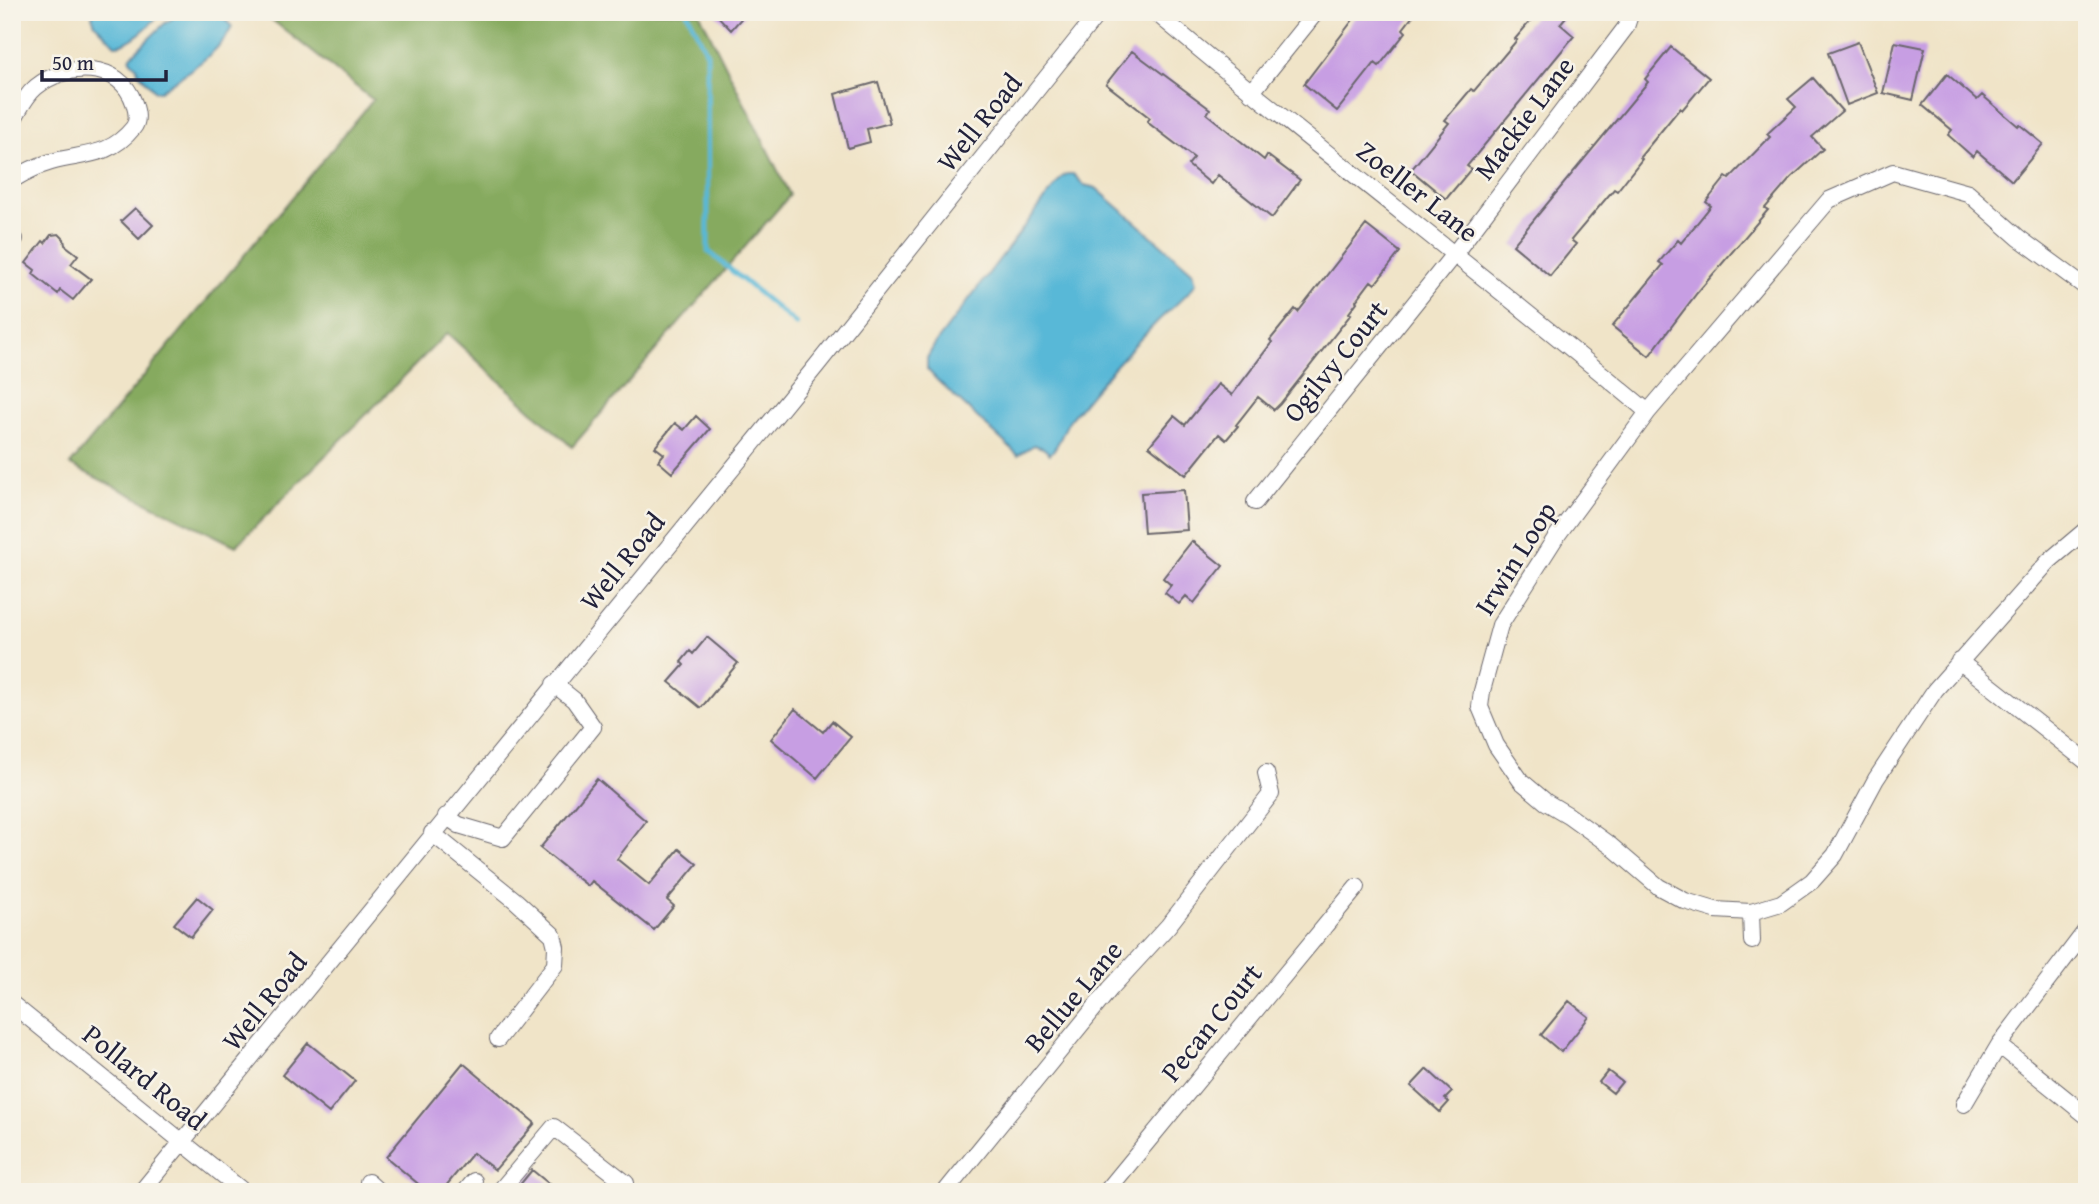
<svg xmlns="http://www.w3.org/2000/svg" width="2099" height="1204" font-family="'Gentium Book Plus',serif">
  <style>
    .forest { fill: #86aa5e; stroke: #54664c; stroke-width: 2 }
    .water { fill: #58b8d7; stroke: #3d6d89; stroke-width: 2 }
    .lines { fill: none; stroke-linecap: round; stroke-linejoin: round }
    .stream { stroke: #58b8d7; stroke-width: 5 }
    .building { fill: #c79ee3 }
    .minor-casing { stroke: #6a666c; stroke-width: 18 }
    .minor { stroke: #fff; stroke-width: 16 }
    .labels { text-anchor: middle; stroke-width: 5; stroke-linejoin: round; paint-order: stroke }
    .street-label { font-size: 28px; fill: #22223b; stroke: #f7f3e8 }
  </style>
  <rect width="100%" height="100%" fill="#f7f3e8"/>
  <filter id="ink" filterUnits="userSpaceOnUse"><feTurbulence type="fractalNoise" baseFrequency=".0143" numOctaves="2"/><feDisplacementMap in="SourceGraphic" scale="14" xChannelSelector="R" yChannelSelector="G"/><feConvolveMatrix kernelMatrix="1 2 1 2 8 2 1 2 1" color-interpolation-filters="sRGB"/></filter>
  <filter id="wash" filterUnits="userSpaceOnUse"><feTurbulence type="fractalNoise" baseFrequency=".00686" numOctaves="4" result="noise"/><feDisplacementMap in="SourceGraphic" scale="28" xChannelSelector="R" yChannelSelector="G"/><feGaussianBlur stdDeviation="1.57" result="paint"/><feColorMatrix in="noise" values="0 0 0 0 0 0 0 0 0 0 0 0 0 0 0 0 0 1.4 0 .05"/><feComposite in="paint" operator="in"/></filter>
  <g filter="url(#wash)">
    <rect width="100%" height="100%" fill="#f0e4c8"/>
    <!-- forest -->
    <path class="forest" d="M262 12H699L790 195 572 447 447 333 236 546 70 465 373 100Z"/>
    <!-- water -->
    <path class="water" d="M95 12H161C153 23 129 46 115 45L95 24 92 16Z
      M182 12H219L232 27C218 55 185 73 160 91H155L138 72 137 67 130 60 131 56 164 24Z
      M1067 174H1073L1084 185 1096 188 1193 272 1196 283C1185 299 1167 311 1154 325 1125 354 1097 386 1071 418 1062 430 1061 444 1050 454L1043 448 1034 445 1018 455 937 380 927 369V358L935 344 1062 177Z"/>
    <g class="lines">
      <!-- stream -->
      <path class="stream" d="M687 12 707 53 708 251 796 324"/>
    </g>
    <g id="blocks">
      <!-- building -->
      <path class="building" d="M714 12H747L731 30Z
        M1359 12H1416L1403 29 1406 32 1379 66 1375 63 1337 111 1304 84Z
        M1538 12H1570L1560 24 1574 36 1467 166 1471 169 1446 199 1411 170 1449 123 1445 120 1471 89 1474 91 1517 40 1515 39Z
        M1858 42 1878 93 1847 105 1828 53Z
        M1895 42 1925 48 1913 100 1883 93Z
        M1671 47 1709 78 1682 110 1680 108 1640 157 1642 159 1617 191 1614 189 1571 240 1576 244 1550 276 1513 245 1648 82 1645 79Z
        M1132 51 1210 109 1207 114 1264 160 1267 155 1300 180 1272 218 1218 175 1211 184 1188 165 1194 158 1147 122 1150 118 1106 84Z
        M1947 74 1977 100 1982 95 2018 126 2019 124 2043 144 2012 181 1977 151 1973 157 1948 135 1952 130 1922 105Z
        M1813 78 1842 111 1812 137 1823 149 1791 178 1765 208 1768 210 1697 293 1649 356 1612 326 1663 265 1659 262 1678 240 1681 243 1711 206 1706 202 1726 177 1729 179 1770 137 1767 134 1796 107 1788 99Z
        M878 82 890 123 867 129 870 142 848 148 835 94Z
        M135 208 153 225 139 239 121 221Z
        M1366 225 1400 252 1375 284 1371 281 1356 301 1357 302 1349 313 1351 314 1280 404 1274 410 1258 397 1236 425 1238 426 1226 440 1219 434 1186 475 1149 446 1174 416 1185 425 1218 384 1232 395 1272 342 1270 340 1295 309 1298 312Z
        M59 234 64 239 65 245 78 255 71 264 91 279 73 300 60 290 58 294 33 274 35 270 26 263 43 241 45 243 51 235Z
        M696 416 710 429 672 473 658 461 664 454 655 447 675 423 684 430Z
        M1184 490 1187 530 1144 533 1141 493Z
        M1192 541 1223 566 1194 603 1186 596 1179 604 1165 593 1171 585 1163 578Z
        M707 637 738 663 701 708 669 682 684 665 681 662 690 651 693 654Z
        M795 709 823 732 832 721 851 737 817 778 771 739Z
        M597 779 646 821 617 859 649 885 679 849 697 864 667 900 674 906 654 930 592 881 588 886 540 848Z
        M197 897 213 910 191 937 174 924Z
        M1569 1001 1589 1017 1561 1052 1541 1035Z
        M308 1043 355 1081 329 1113 282 1075Z
        M463 1063 535 1123 495 1170 473 1153 441 1192H428L386 1157Z
        M1427 1069 1452 1092 1445 1099 1449 1102 1440 1112 1411 1086Z
        M1608 1071 1622 1082 1613 1093 1599 1082Z
        M532 1170 559 1192H514Z"/>
    </g>
  </g>
  <g filter="url(#ink)">
    <use href="#blocks" fill-opacity="0" stroke="#6a666c" stroke-width="2"/>
    <g class="lines">
      <!-- minor casing -->
      <g class="minor-casing">
        <path id="minor" d="M1155 12C1317 149 1486 276 1648 412
          M1251 93 1316 12
          M12 122C19 110 25 96 36 87 66 62 120 61 134 103 137 112 139 121 133 128 109 158 82 153 51 162 37 166 25 172 12 180
          M12 242 15 239
          M2087 288 2019 238 1968 193 1893 172 1829 200 1648 412 1556 537 1500 625 1482 691 1480 707 1496 745 1521 781 1546 802 1568 815 1611 846 1659 887 1685 901 1715 910 1751 912 1781 903 1812 881 1835 855 1876 779 1935 690 2049 561 2087 529
          M1255 502 1455 253 1626 27 1631 12
          M1959 661 2087 762
          M446 816 459 825 503 838 593 727 574 700 554 684
          M432 833 516 901 553 935 556 947 555 965 498 1039
          M1751 912 1752 941
          M12 1004 244 1192
          M1999 1045 2087 1116
          M1964 1104 1999 1045 2087 929
          M368 1182 379 1192
          M141 1192 817 365 1099 12
          M465 1192 474 1181
          M499 1192 554 1127 626 1183
          M945 1192 1110 989 1168 926 1271 794 1266 773
          M1106 1192 1357 887"/>
      </g>
      <!-- minor -->
      <use href="#minor" class="minor"/>
    </g>
  </g>
  <g class="labels">
    <!-- street labels -->
    <g class="street-label">
      <text transform="translate(1524 118) rotate(-53)" y="10">Mackie Lane</text>
      <text transform="translate(979 122) rotate(-51)" y="10">Well Road</text>
      <text transform="translate(1418 191) rotate(38)" y="10">Zoeller Lane</text>
      <text transform="translate(1335 361) rotate(-51)" y="10">Ogilvy Court</text>
      <text transform="translate(1515 558) rotate(-58)" y="10">Irwin Loop</text>
      <text transform="translate(622 561) rotate(-51)" y="10">Well Road</text>
      <text transform="translate(1073 996) rotate(-50)" y="10">Bellue Lane</text>
      <text transform="translate(264 1001) rotate(-51)" y="10">Well Road</text>
      <text transform="translate(1211 1022) rotate(-51)" y="10">Pecan Court</text>
      <text transform="translate(145 1077) rotate(39)" y="10">Pollard Road</text>
    </g>
  </g>
  <!-- margin -->
  <rect width="2099" height="1204" fill="none" stroke="#f7f3e8" stroke-width="42"/>
  <!-- scale -->
  <path d="M42 70v10h124v-10" fill="none" stroke="#22223b" stroke-width="3.5"/>
  <text x="52" y="70" font-size="21" fill="#22223b" stroke="#f7f3e8" stroke-width="5" paint-order="stroke">50 m</text>
</svg>
